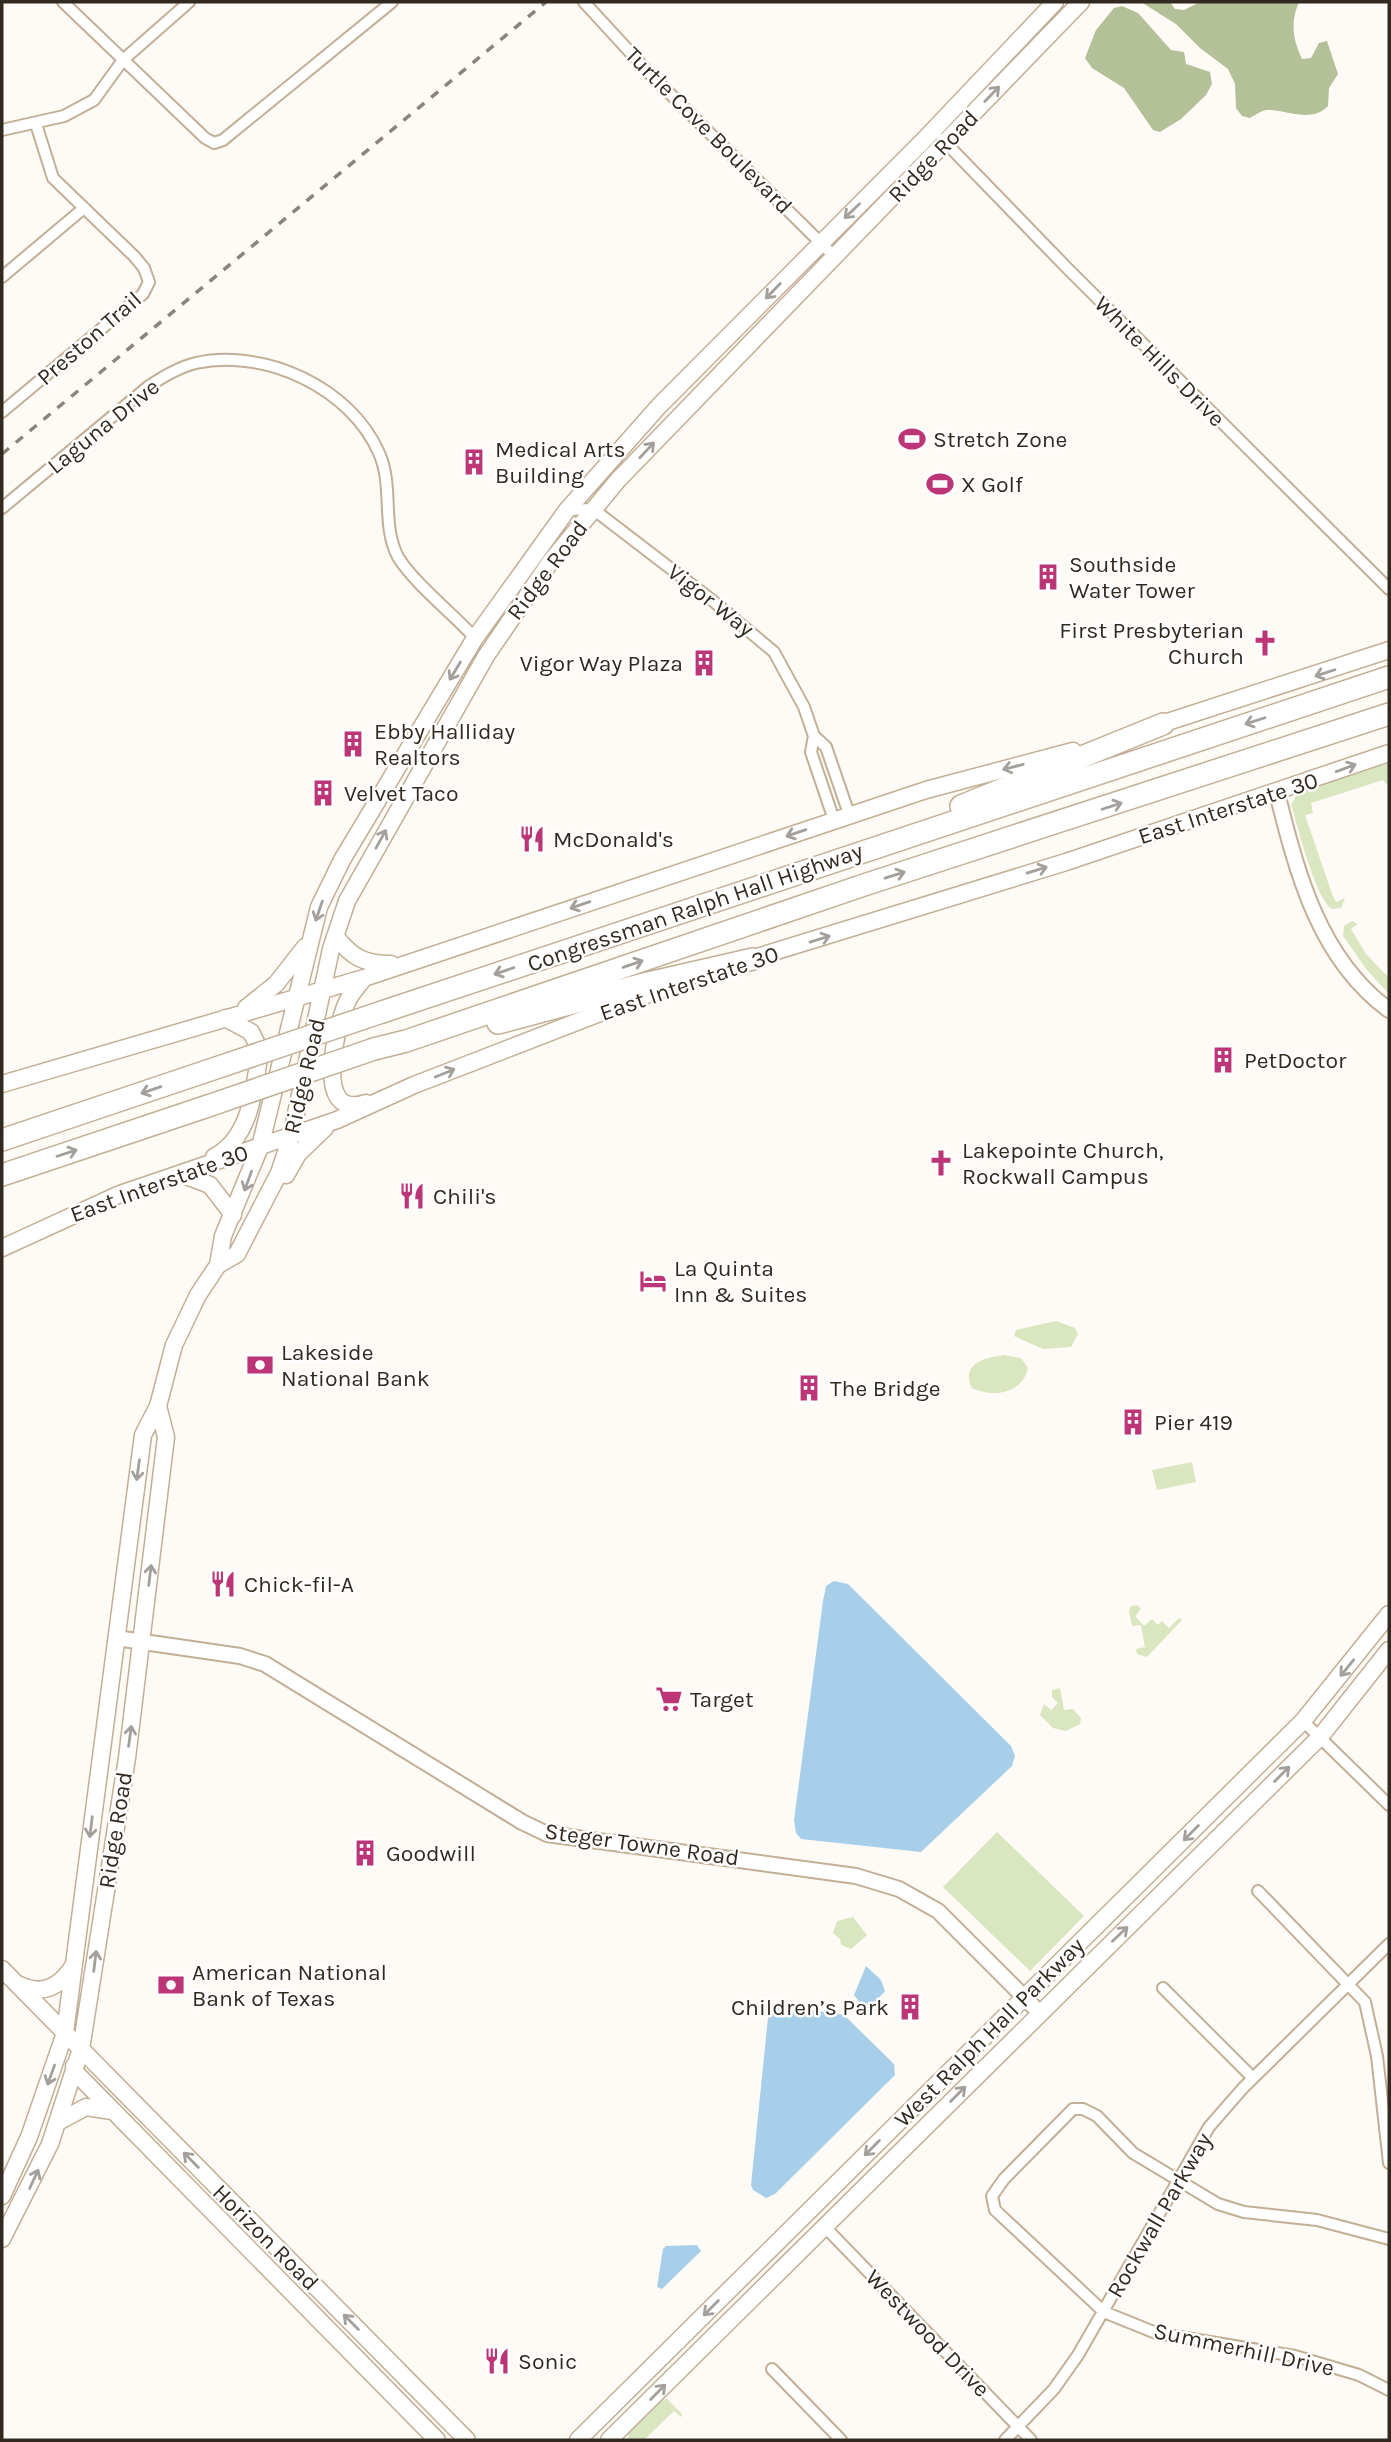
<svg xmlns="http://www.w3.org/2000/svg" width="1391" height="2442" font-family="Karla,sans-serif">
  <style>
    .green { fill: #dae6c0 }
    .forest { fill: #b3c098 }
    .water { fill: #a8cfea }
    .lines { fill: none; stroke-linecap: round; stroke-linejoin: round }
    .minor-casing { stroke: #c2af96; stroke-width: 14 }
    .tertiary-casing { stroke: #c2af96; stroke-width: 18 }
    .secondary-casing { stroke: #c2af96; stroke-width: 19 }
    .motorway-casing { stroke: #c2af96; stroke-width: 24 }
    .minor { stroke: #fff; stroke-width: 10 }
    .tertiary { stroke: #fff; stroke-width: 14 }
    .secondary { stroke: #fff; stroke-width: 16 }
    .motorway { stroke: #fff; stroke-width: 21 }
    .rail { stroke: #8b847d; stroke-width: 3.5; stroke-dasharray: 9 9; stroke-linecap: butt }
    .motorway-bridge-casing { stroke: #c2af96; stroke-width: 24; stroke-linecap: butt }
    .motorway-bridge { stroke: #fff; stroke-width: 21 }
    .oneway { stroke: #a39f9b }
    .labels { text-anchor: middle; stroke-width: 5; stroke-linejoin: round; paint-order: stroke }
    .street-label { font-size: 23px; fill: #322a20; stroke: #fff }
    .poi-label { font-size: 23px; fill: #322a20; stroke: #fff; text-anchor: start }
  </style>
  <rect width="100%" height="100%" fill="#fefaf5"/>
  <!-- green -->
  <path class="green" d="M1389 763V787L1383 780 1311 803 1313 813 1305 815 1332 894 1336 902 1345 898 1341 908 1332 909C1315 898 1298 826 1291 805L1300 789Z
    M1352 921 1358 924 1351 929 1366 954 1389 978V994L1367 970 1343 936 1344 926Z
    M1056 1321 1075 1328 1078 1334 1071 1347 1043 1349 1014 1336 1016 1330Z
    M1004 1355 1021 1358 1028 1368C1022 1394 993 1398 972 1388 960 1363 985 1358 1004 1355Z
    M1192 1462 1196 1482 1157 1490 1152 1470Z
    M1137 1605 1141 1609 1135 1616 1144 1626 1152 1619 1158 1625 1162 1621 1169 1628 1179 1618 1182 1620 1147 1657 1137 1654 1136 1649 1145 1647 1141 1625 1132 1626 1129 1611 1131 1606Z
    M1060 1688 1064 1710 1073 1709 1081 1718 1080 1724 1066 1731 1053 1728 1040 1715 1044 1704 1051 1710 1058 1703 1052 1697V1690Z
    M997 1832 1084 1916 1030 1971 943 1887Z
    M853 1917 867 1935 851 1949 841 1945 840 1939 833 1933 837 1921Z
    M667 2399 682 2414 681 2417 674 2411 644 2440H628L629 2429 660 2400Z"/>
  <!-- forest -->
  <path class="forest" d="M1141 2H1170L1175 9 1184 10 1200 2H1299C1290 22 1293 40 1302 59L1311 58 1319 43 1327 41 1338 74 1329 88 1328 106C1311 124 1286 109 1266 110 1261 111 1255 115 1250 118L1242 116 1236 108 1235 84 1228 69 1200 48 1176 24Z
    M1122 6 1138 13 1171 50 1184 52 1186 64 1210 72 1212 84 1206 95 1181 119 1160 132 1153 130 1124 88 1092 68 1085 58 1096 30 1114 8Z"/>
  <!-- water -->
  <path class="water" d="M834 1581 848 1584 1011 1746 1015 1756 1012 1766 921 1852 801 1839 796 1833 794 1820 823 1601 826 1586Z
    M866 1966 881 1980 885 1991 869 2009 864 2008 854 1995Z
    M775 2004 844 2015 894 2064 895 2075 775 2194 766 2198 753 2190 751 2185 769 2008Z
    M697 2245 701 2251 662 2289 657 2287 663 2249 666 2246Z"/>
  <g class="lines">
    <!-- minor casing -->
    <g class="minor-casing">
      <path id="minor" d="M63 2 205 138 214 143 223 140 392 2
        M584 2 651 75 835 257
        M2 130 64 116 94 100 123 60 189 2
        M942 139 1067 268 1389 589
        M2 277 84 208
        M2 412 143 294 149 282 144 268 134 256 53 178 36 124
        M2 508 149 386C164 376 179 367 196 363 265 348 351 388 379 453 394 486 381 525 398 557 413 582 454 615 475 638
        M567 510 593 509 713 601 774 652 804 707 814 736 811 752 834 820
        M814 736 826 747 849 814
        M1303 1721 1389 1805
        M1258 1891 1365 2002 1377 2056 1389 2163
        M1163 1988 1253 2078
        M825 2227 1031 2440
        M1389 2239 1317 2220 1244 2212 1218 2204 1133 2153 1097 2116 1083 2109H1073L1004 2179 992 2196 995 2210 1104 2312 1156 2333 1295 2356 1359 2375 1389 2390
        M772 2369 841 2440
        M1005 2440 1054 2389 1078 2355 1209 2127 1243 2088 1389 1944"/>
    </g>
    <!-- tertiary casing -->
    <g class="tertiary-casing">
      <path id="tertiary" d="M1277 793C1297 873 1319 959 1389 1010
        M116 1638 240 1656 265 1664 522 1822 547 1834 856 1876 899 1889 938 1911 1040 2013"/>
    </g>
    <!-- secondary casing -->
    <g class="secondary-casing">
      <path id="secondary" d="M1152 727 1389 650
        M335 936C352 957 363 964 391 964
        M744 961 1066 862 1389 753
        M364 978C359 985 352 992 348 1000 337 1022 311 1122 366 1103
        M246 1008 276 984 305 947
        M2 1084 364 978 926 790 1073 751
        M214 1157C252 1137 254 1088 260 1050L251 1032 225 1018
        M181 1174 210 1185 233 1215
        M286 1175 298 1154 325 1128
        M2 1248 120 1194 337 1120 414 1085 667 987
        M218 1265 237 1254 279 1173 291 1137 331 949 347 901 486 656 551 561 618 480 1081 2
        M2 1969 467 2440
        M20 1985C42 1996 60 1987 73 1966
        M74 2066 75 2072 437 2440
        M60 2121 86 2107 112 2111
        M2 2196 29 2137 65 2033 143 1435 158 1406
        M2 2239 50 2144 81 2049 127 1758 166 1437 158 1406 174 1345 198 1295 218 1265 223 1236 260 1147 319 907 342 860 475 638 567 510 659 406 922 142 1055 2
        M578 2440 1303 1721 1389 1614
        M609 2440 1320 1737 1389 1650"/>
    </g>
    <!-- motorway casing -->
    <g class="motorway-casing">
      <path id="motorway" d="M961 806 1163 724
        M382 1012 1389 677
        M498 1023 644 984 753 959
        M374 1049 406 1041 864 885 1389 714
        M2 1140 216 1068
        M2 1175 208 1106"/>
    </g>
    <!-- minor -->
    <use href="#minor" class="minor"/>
    <!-- tertiary -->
    <use href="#tertiary" class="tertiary"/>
    <!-- secondary -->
    <use href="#secondary" class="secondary"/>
    <!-- motorway -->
    <use href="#motorway" class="motorway"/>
    <!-- rail -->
    <path class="rail" d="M2 454 546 2"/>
    <!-- motorway-bridge casing -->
    <g class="motorway-bridge-casing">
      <path id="motorway-bridge" d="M216 1068 382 1012
        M208 1106 374 1049"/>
    </g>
    <!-- motorway-bridge -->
    <use href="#motorway-bridge" class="motorway-bridge"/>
  </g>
  <!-- one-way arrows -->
  <defs><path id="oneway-shaft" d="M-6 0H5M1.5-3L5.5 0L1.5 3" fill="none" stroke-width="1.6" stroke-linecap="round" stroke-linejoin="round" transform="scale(1.75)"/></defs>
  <g class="oneway">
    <use href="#oneway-shaft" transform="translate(992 94) rotate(-46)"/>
    <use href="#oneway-shaft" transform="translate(852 211) rotate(136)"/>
    <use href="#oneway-shaft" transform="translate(773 291) rotate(134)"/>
    <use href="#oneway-shaft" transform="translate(647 450) rotate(-47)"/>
    <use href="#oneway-shaft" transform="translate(455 671) rotate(121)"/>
    <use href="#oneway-shaft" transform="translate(1325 673) rotate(162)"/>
    <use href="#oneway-shaft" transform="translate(1255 721) rotate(162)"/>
    <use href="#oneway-shaft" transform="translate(1013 767) rotate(166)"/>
    <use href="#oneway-shaft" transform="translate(1346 768) rotate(-20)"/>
    <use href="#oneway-shaft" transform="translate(1112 806) rotate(-18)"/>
    <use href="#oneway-shaft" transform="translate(796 833) rotate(161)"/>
    <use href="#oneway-shaft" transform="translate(381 839) rotate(-61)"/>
    <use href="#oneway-shaft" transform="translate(1037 870) rotate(-17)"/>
    <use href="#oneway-shaft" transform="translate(895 875) rotate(-17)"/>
    <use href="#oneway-shaft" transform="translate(580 905) rotate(161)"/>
    <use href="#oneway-shaft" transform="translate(319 911) rotate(109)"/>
    <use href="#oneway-shaft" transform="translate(820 939) rotate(-17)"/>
    <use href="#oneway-shaft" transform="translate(633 964) rotate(-19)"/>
    <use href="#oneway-shaft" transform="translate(504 971) rotate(161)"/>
    <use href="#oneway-shaft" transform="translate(445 1073) rotate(-22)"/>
    <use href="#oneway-shaft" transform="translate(151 1090) rotate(161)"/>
    <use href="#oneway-shaft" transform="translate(67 1153) rotate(-18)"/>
    <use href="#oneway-shaft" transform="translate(248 1181) rotate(110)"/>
    <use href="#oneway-shaft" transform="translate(138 1470) rotate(98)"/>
    <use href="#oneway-shaft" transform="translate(150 1575) rotate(-83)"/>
    <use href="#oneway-shaft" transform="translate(1347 1668) rotate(129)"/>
    <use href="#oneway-shaft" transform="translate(130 1736) rotate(-82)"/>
    <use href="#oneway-shaft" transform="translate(1282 1774) rotate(-45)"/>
    <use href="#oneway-shaft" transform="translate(91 1827) rotate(97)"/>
    <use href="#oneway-shaft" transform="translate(1191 1833) rotate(135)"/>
    <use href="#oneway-shaft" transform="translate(1120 1934) rotate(-44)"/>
    <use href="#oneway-shaft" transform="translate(95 1961) rotate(-83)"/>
    <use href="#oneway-shaft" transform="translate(51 2075) rotate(110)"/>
    <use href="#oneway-shaft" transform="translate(958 2094) rotate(-45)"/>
    <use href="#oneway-shaft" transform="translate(872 2148) rotate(135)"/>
    <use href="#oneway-shaft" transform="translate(191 2160) rotate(-135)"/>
    <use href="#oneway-shaft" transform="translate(34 2179) rotate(-65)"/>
    <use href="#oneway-shaft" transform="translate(711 2308) rotate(135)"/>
    <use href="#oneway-shaft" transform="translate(351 2322) rotate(-135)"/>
    <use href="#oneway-shaft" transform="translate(658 2392) rotate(-45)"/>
  </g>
  <!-- icons -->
  <defs>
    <g id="stadium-bare" transform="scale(2.1)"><path d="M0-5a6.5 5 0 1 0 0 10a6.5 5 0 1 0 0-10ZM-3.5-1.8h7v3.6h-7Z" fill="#bc3576" stroke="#fff" stroke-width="2.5" paint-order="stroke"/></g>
    <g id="building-bare" transform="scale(2.1)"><path d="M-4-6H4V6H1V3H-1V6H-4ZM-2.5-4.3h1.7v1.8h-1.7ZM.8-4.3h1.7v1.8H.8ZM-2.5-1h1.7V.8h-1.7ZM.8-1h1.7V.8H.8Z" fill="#bc3576" stroke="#fff" stroke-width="2.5" paint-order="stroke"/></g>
    <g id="church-bare" transform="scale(2.1)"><path d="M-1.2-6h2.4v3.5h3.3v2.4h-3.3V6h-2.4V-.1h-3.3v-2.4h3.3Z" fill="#bc3576" stroke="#fff" stroke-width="2.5" paint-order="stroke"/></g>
    <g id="restaurant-bare" transform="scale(2.1)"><path d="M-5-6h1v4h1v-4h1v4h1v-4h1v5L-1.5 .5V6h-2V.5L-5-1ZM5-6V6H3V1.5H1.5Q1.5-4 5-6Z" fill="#bc3576" stroke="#fff" stroke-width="2.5" paint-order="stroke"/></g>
    <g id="hotel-bare" transform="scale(2.1)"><path d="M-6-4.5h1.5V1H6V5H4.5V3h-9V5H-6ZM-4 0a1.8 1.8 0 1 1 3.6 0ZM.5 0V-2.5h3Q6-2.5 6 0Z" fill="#bc3576" stroke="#fff" stroke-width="2.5" paint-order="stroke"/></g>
    <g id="bank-bare" transform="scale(2.1)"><path d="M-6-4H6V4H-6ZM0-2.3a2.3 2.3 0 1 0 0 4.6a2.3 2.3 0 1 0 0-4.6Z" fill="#bc3576" stroke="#fff" stroke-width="2.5" paint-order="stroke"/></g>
    <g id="supermarket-bare" transform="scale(2.1)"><path d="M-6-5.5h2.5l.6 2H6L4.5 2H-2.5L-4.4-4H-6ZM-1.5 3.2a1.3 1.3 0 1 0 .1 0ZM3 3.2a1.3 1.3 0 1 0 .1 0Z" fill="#bc3576" stroke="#fff" stroke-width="2.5" paint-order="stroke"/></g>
  </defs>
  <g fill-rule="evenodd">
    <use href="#stadium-bare" x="912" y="439"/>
    <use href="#building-bare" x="474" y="462"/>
    <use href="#stadium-bare" x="940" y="484"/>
    <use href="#building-bare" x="1048" y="577"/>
    <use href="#church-bare" x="1265" y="643"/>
    <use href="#building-bare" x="704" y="663"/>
    <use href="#building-bare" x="353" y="744"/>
    <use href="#building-bare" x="323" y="793"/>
    <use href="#restaurant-bare" x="532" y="839"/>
    <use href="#building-bare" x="1223" y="1060"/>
    <use href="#church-bare" x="941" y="1163"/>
    <use href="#restaurant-bare" x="412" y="1196"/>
    <use href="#hotel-bare" x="653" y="1281"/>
    <use href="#bank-bare" x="260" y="1365"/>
    <use href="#building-bare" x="809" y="1388"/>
    <use href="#building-bare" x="1133" y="1422"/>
    <use href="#restaurant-bare" x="223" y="1584"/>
    <use href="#supermarket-bare" x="669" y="1699"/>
    <use href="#building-bare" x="365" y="1853"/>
    <use href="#bank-bare" x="171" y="1985"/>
    <use href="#building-bare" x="910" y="2007"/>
    <use href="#restaurant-bare" x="497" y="2361"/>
  </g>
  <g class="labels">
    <!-- street labels -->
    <g class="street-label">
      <text transform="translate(709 130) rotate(45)" y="8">Turtle Cove Boulevard</text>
      <text transform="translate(933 156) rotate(-46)" y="8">Ridge Road</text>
      <text transform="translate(89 338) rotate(-41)" y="8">Preston Trail</text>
      <text transform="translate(1160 361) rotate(45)" y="8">White Hills Drive</text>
      <text transform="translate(103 426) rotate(-39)" y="8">Laguna Drive</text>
      <text transform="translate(547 570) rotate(-53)" y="8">Ridge Road</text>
      <text transform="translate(711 600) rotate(38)" y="8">Vigor Way</text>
      <text transform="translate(1228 808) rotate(-18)" y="8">East Interstate 30</text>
      <text transform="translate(695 907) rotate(-19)" y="8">Congressman Ralph Hall Highway</text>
      <text transform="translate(689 983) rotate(-19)" y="8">East Interstate 30</text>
      <text transform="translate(304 1076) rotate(-77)" y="8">Ridge Road</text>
      <text transform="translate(159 1183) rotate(-20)" y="8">East Interstate 30</text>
      <text transform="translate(115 1830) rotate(-81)" y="8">Ridge Road</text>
      <text transform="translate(642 1844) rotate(8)" y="8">Steger Towne Road</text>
      <text transform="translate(989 2032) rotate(-45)" y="8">West Ralph Hall Parkway</text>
      <text transform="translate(1159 2215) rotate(-60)" y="8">Rockwall Parkway</text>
      <text transform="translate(266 2237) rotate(45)" y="8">Horizon Road</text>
      <text transform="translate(928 2333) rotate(46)" y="8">Westwood Drive</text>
      <text transform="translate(1244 2349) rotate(12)" y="8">Summerhill Drive</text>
    </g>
    <!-- poi labels -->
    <g class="poi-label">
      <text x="933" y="447">Stretch Zone</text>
      <text x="495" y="457">Medical Arts<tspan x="495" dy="26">Building</tspan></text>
      <text x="961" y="492">X Golf</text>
      <text x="1069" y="572">Southside<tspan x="1069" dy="26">Water Tower</tspan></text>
      <text x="1244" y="638" text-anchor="end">First Presbyterian<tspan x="1244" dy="26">Church</tspan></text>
      <text x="683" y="671" text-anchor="end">Vigor Way Plaza</text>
      <text x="374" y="739">Ebby Halliday<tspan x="374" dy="26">Realtors</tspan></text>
      <text x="344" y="801">Velvet Taco</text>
      <text x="553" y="847">McDonald's</text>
      <text x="1244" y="1068">PetDoctor</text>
      <text x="962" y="1158">Lakepointe Church,<tspan x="962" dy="26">Rockwall Campus</tspan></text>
      <text x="433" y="1204">Chili's</text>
      <text x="674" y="1276">La Quinta<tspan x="674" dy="26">Inn &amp; Suites</tspan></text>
      <text x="281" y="1360">Lakeside<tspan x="281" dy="26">National Bank</tspan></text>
      <text x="830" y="1396">The Bridge</text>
      <text x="1154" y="1430">Pier 419</text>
      <text x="244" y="1592">Chick-fil-A</text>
      <text x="690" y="1707">Target</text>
      <text x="386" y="1861">Goodwill</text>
      <text x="192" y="1980">American National<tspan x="192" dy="26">Bank of Texas</tspan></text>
      <text x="889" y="2015" text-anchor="end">Children’s Park</text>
      <text x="518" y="2369">Sonic</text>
    </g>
  </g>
  <!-- border -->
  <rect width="1391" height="2442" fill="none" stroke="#322a20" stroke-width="7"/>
</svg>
